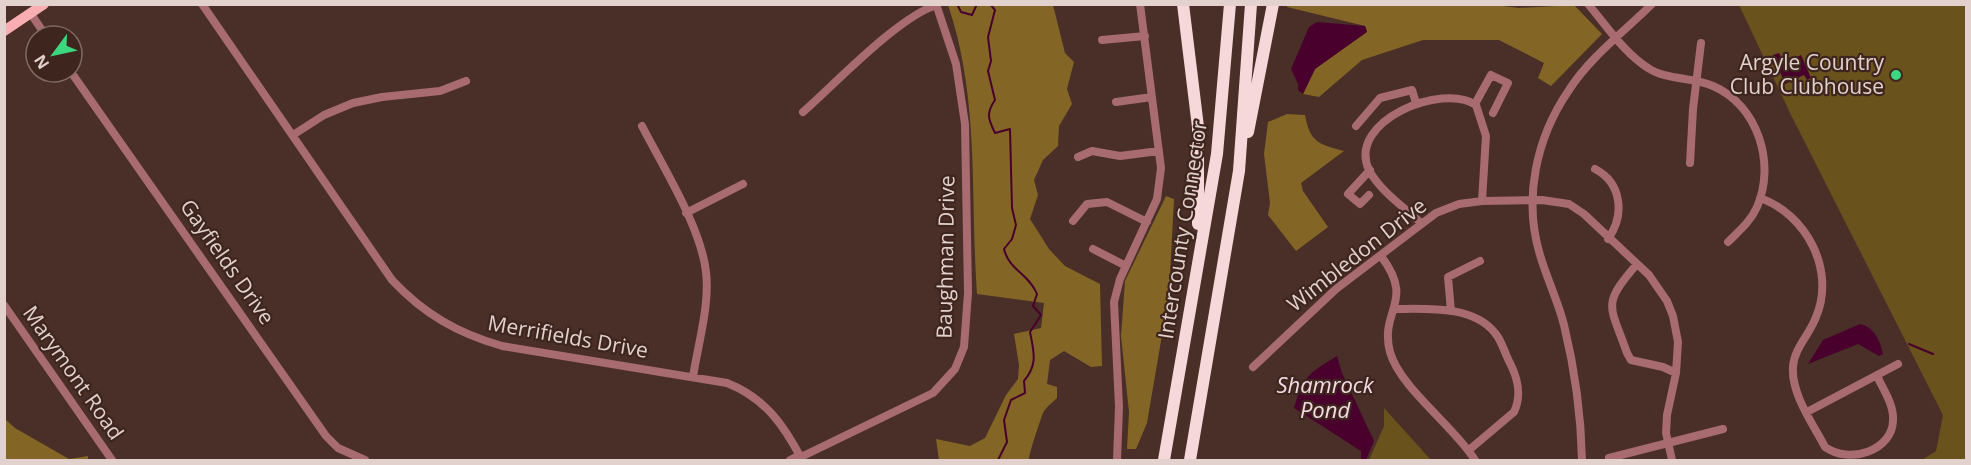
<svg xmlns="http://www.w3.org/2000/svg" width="1971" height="465" font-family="'Open Sans',sans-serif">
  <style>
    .green { fill: #6a521d }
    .forest { fill: #836625 }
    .water { fill: #49002c }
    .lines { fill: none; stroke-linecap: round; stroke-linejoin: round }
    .stream { stroke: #49002c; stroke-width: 2 }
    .minor { stroke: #a76b70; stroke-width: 8 }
    .major { stroke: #f8aeb3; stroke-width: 10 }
    .highway { stroke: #f7d8da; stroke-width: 12 }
    .poi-dot { fill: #3cd77e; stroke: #3e251e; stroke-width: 2 }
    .labels { text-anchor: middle; stroke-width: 4.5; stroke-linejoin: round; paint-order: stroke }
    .poi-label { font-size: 21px; fill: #e2d1cc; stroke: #3e251e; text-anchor: end }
    .street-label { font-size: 21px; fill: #e2d1cc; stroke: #3e251e }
    .water-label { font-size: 22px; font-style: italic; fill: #f2dbe5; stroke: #3e251e }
  </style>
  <rect width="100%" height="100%" fill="#492f28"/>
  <!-- green -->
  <path class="green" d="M1739 5H1966V460H1922L1936 451 1943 415 1791 115Z
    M1384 408 1431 460H1369L1384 426Z"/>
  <!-- forest -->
  <path class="forest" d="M1288 4H1487L1519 8 1574 5 1602 34 1551 86 1538 78 1544 63 1499 40H1423L1362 60 1319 97 1303 94 1315 69 1367 31 1365 26 1287 7Z
    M948 5H1053L1065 53 1074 62 1067 89 1072 104 1059 126 1058 146 1043 160 1034 180 1038 195 1030 219 1049 249 1065 266 1100 284 1102 366 1091 367 1064 351 1050 360 1047 384 1057 387V398C1053 402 1046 407 1043 413 1041 418 1028 456 1029 460H939L936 439 970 446 985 438 1006 395 1018 379 1019 365 1014 334 1041 328 1044 303 977 294C970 195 980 99 948 5Z
    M1287 114 1305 115C1310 142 1318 144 1344 151L1301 183 1303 191 1328 227 1296 251 1268 215 1270 203 1264 154 1268 122Z
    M1166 196 1174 199 1169 294 1147 423 1136 449H1127L1129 412 1121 336 1125 281Z
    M5 419 15 428 69 459 88 456V460H5Z"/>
  <!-- water -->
  <path class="water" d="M1317 22 1365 26 1367 32 1315 69 1303 94 1298 90V84L1291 69 1309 27Z
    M1779 53 1784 63 1801 55 1811 78 1807 80 1804 75 1785 84 1773 55Z
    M1860 324C1874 327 1880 340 1883 354L1879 356 1858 344 1808 364 1823 340Z
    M1337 356 1342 373 1374 441 1366 460H1361V451L1294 408C1304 375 1308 374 1337 356Z"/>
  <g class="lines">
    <!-- stream -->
    <path class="stream" d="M957 4 961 12 972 15 977 4
      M990 4 995 10 988 37 991 61 988 71 995 100C986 113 988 119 995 133L1010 129 1012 208 1016 225 1012 239 1004 249C1009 270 1029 274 1037 294L1033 306 1041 315 1030 332C1034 353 1038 364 1024 381L1025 393 1011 400 1004 420 1007 442 998 460
      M1909 344 1933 354"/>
    <!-- minor -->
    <path class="minor" d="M202 4 392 280C424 314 457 333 502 346L727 383C765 398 784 425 802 460
      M1588 4C1606 25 1624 53 1648 68 1666 80 1692 77 1713 86 1758 105 1776 164 1757 207 1751 221 1739 231 1728 242
      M31 14 46 36
      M1102 40 1145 36
      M71 72 326 436 338 448 365 460
      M1116 102 1152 97
      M1475 104 1491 75 1508 83 1493 113
      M803 112C835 84 899 16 937 5
      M642 126C663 167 701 227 706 272 710 305 698 344 693 377
      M1356 126 1380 98 1412 90 1416 103
      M293 135 324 115 353 103 382 97 440 91 466 81
      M1078 157 1092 151 1120 156 1159 151
      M1690 163 1693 109 1701 43
      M1595 169C1622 183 1625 215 1608 239
      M1369 195 1360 204 1348 194 1370 170
      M1760 198C1806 214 1836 270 1816 317 1810 334 1794 348 1793 367 1791 394 1813 424 1825 447 1850 465 1893 450 1893 420 1894 405 1883 389 1877 376
      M686 213 743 184
      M1073 221 1087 204 1107 202 1147 222
      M1421 223C1404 207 1380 191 1369 170 1346 121 1443 82 1476 105L1486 136 1482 201
      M1093 249 1126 266
      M1381 256C1416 302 1379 310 1390 352 1400 388 1454 426 1475 460
      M1637 264C1601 306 1610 304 1627 353L1631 360 1663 367 1676 373
      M4 305 112 460
      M1394 309C1426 309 1473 305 1495 333 1502 341 1505 354 1510 363 1518 379 1522 395 1514 412L1469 450
      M1451 311 1448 277 1480 261
      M1253 367 1336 289 1436 213 1459 204 1482 201 1542 200 1569 204 1584 214 1649 275 1667 301 1673 316 1678 342 1676 373 1667 415 1666 433 1672 460
      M1807 412 1898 364
      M801 457 933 393 955 369 964 347 968 293 965 124 956 64 936 4
      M1609 458 1723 429
      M790 460 800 455
      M1117 460 1119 407 1114 302 1120 279 1157 199 1161 168 1140 4
      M1582 460C1581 414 1575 370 1564 325 1558 301 1547 279 1540 255 1523 199 1536 138 1569 90 1590 57 1625 31 1652 4"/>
    <!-- major -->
    <path class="major" d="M4 31 44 4"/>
    <!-- highway -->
    <path class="highway" d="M1183 4 1198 127V224
      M1248 132 1273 4
      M1164 460 1217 154 1230 4
      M1190 460 1239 171 1251 4"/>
  </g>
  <!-- markers -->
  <circle class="poi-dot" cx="1896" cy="75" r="6"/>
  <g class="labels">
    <!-- poi labels -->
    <g class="poi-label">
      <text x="1884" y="70">Argyle Country<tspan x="1884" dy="24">Club Clubhouse</tspan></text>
    </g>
    <!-- street labels -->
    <g class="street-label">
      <text transform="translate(1183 230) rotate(-81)" y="7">Intercounty Connector</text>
      <text transform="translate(1357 255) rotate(-38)" y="7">Wimbledon Drive</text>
      <text transform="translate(946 257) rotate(-89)" y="7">Baughman Drive</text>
      <text transform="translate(227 262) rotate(55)" y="7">Gayfields Drive</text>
      <text transform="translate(568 337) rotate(10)" y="7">Merrifields Drive</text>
      <text transform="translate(73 373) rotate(55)" y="7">Marymont Road</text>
    </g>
    <!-- water labels -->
    <g class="water-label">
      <text x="1325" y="393">Shamrock<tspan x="1325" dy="25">Pond</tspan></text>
    </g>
  </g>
  <!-- border -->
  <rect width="1971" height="465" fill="none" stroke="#e2d1cc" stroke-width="12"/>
  <!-- north arrow -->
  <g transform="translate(54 54) rotate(237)"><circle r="28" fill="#3e251e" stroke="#806a64" stroke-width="1.5"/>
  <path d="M0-4.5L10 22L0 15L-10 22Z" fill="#3cd77e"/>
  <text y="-9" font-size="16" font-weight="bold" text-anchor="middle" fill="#e2d1cc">N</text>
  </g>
</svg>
